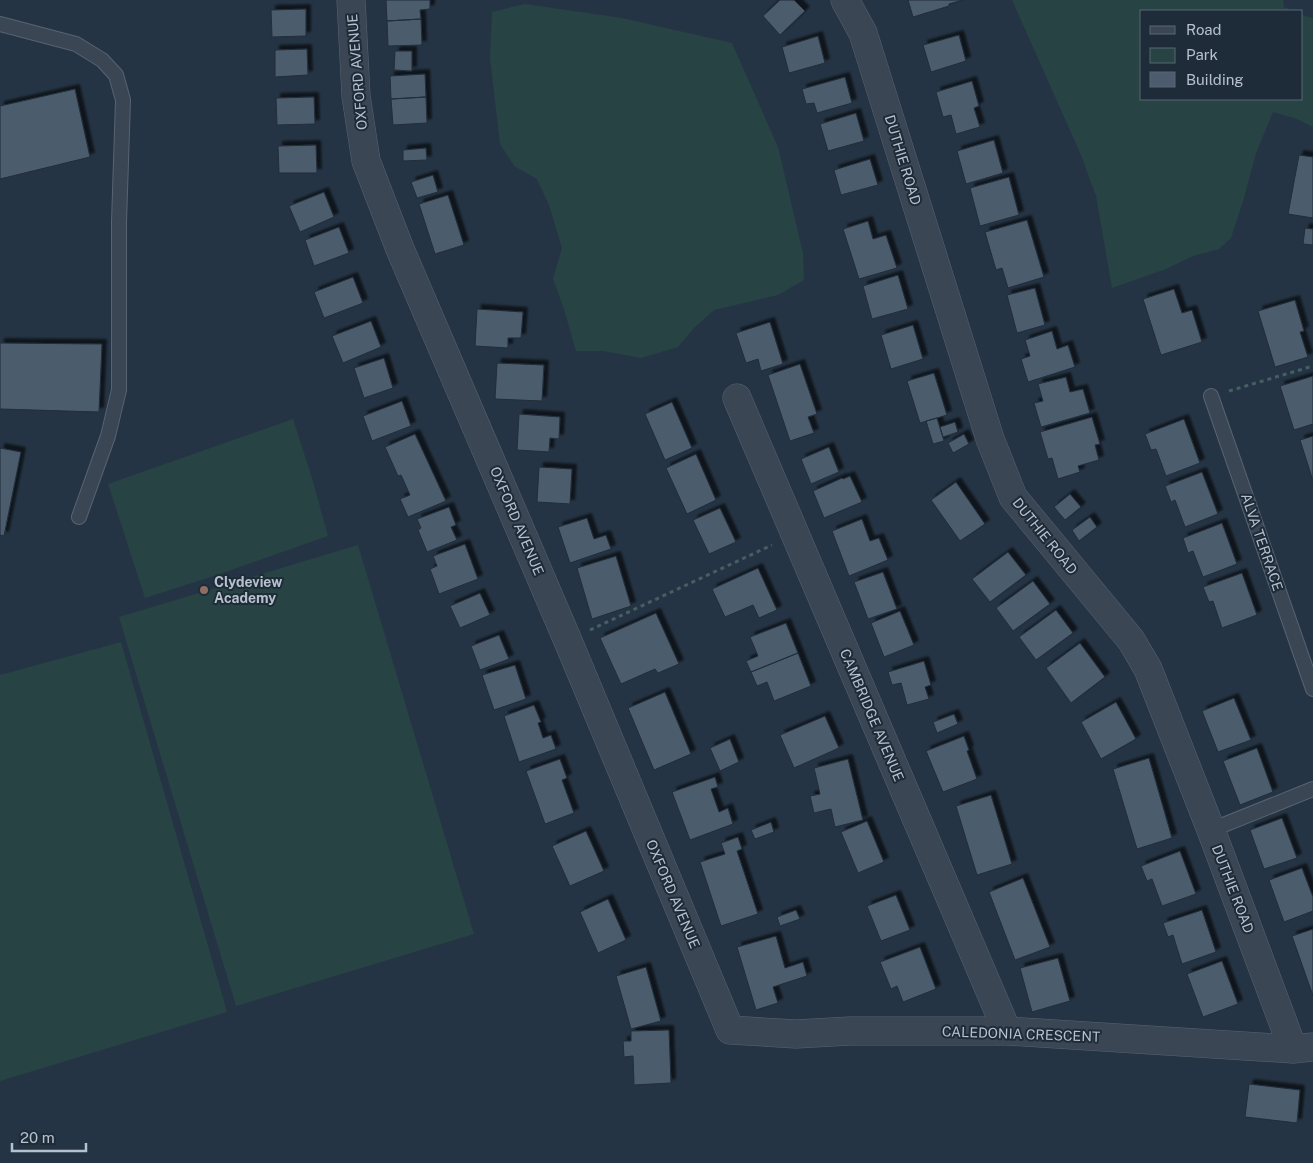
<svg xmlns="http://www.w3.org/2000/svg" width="1313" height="1163" font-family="'Public Sans',sans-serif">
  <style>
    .green { fill: #274344 }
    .building { fill: #4c5b6d; stroke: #202d3a; filter: url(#shadow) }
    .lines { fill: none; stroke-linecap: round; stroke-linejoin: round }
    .lane-casing { stroke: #586470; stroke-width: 16 }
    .street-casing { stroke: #586470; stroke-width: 29 }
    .path { stroke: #465f61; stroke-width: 3; stroke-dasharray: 4 4; stroke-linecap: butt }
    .lane { stroke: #3a4653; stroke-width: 14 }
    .street { stroke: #3a4653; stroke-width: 28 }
    .education-dot { fill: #8d6e63; stroke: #1e2b38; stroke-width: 2 }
    .labels { text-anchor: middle; stroke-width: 4; stroke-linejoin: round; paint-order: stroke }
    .street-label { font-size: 14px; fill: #b7c1cd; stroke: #1e2b38 }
    .poi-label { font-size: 14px; font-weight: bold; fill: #b7c1cd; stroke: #1e2b38; text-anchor: start }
  </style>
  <defs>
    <filter id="shadow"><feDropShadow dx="4.5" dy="-4.5" stdDeviation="1" flood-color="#0009"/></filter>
  </defs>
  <rect width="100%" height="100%" fill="#253444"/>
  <!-- green -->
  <path class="green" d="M1012 0H1283L1284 7 1294 11H1142V99H1302V15L1313 18V127L1297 119 1273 112 1256 153 1244 198 1231 238 1219 249 1193 256 1166 269 1112 288 1096 196 1081 155Z
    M525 4 622 18 732 43 778 147 803 253 804 280 778 295 714 310 694 328 678 347 641 358 603 351H576L564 309 553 279 562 248 549 205 537 179 514 166 500 144 490 58 492 12Z
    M293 419 312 478 328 536 217 575 145 598 108 484Z
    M358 545 474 934 236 1006 119 617Z
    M121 642 227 1012 0 1081V675Z"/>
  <!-- building -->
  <path class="building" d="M386 0H430V9L420 10 421 19 387 21Z
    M780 0H794L805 11 780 35 763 16Z
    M908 0H963L949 4V6L913 17Z
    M306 9V36L272 37 271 10Z
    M421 19 422 45 388 46 387 21Z
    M959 35 966 61 931 72 923 45Z
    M818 36 825 63 789 73 782 47Z
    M307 49 308 75 275 77V50Z
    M395 51H412V71L394 70Z
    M425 74 426 97 391 99 390 76Z
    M845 77 852 103 817 113 814 103 806 104 802 89Z
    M972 81 979 106 974 108 980 127 956 134 951 115 943 117 936 92Z
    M75 89 90 157 0 179V106Z
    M314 97 315 124 277 125 276 98Z
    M426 97 427 123 393 125 391 99Z
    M856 113 864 141 828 151 820 124Z
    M994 140 1003 173 966 184 957 151Z
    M316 145 317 173H279L278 146Z
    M426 148 427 160 403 161V150Z
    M1299 155 1313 157V218L1288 214Z
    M870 159 878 185 841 195 834 170Z
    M433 175 438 192 417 198 411 182Z
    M1009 177 1019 215 980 226 970 188Z
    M324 192 334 217 300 232 289 206Z
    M448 195 464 245 435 254 419 204Z
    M1027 220 1044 277 1008 288 1002 268 996 270 985 232Z
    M868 221 873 239 886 235 897 268 859 279 843 229Z
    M339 227 349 253 314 266 305 240Z
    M1305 228 1313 229V245L1303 244Z
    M898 275 908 309 872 319 863 286Z
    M353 277 363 303 324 318 314 292Z
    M1035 288 1045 325 1017 333 1007 295Z
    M1174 289 1182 313 1192 310 1202 342 1161 355 1143 299Z
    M1295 300 1304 331 1300 332 1308 357 1275 367 1258 311Z
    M477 309 523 312 521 338H508V348L475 346Z
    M371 321 381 347 343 363 332 336Z
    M770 322 783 364 761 371 758 359 746 363 736 333Z
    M913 325 923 359 891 369 881 335Z
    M1052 331 1057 349 1068 345 1075 367 1028 382 1021 359 1030 356 1025 340Z
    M0 343 102 344 99 412 0 409Z
    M384 358 393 388 364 398 354 368Z
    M497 363 544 365 542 401 495 399Z
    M800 364 817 414 808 417 814 433 790 441 768 375Z
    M934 373 947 415 920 423 907 381Z
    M1313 376V424L1294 430 1280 386Z
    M1066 377 1070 392 1083 389 1090 413 1041 427 1034 403 1043 401 1038 384Z
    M402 401 411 426 372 441 363 416Z
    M672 402 692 448 665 460 645 414Z
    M519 414 560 417 559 439 550 438 549 452 517 450Z
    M1092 417 1100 444 1095 445 1099 460 1078 466 1080 472 1058 479 1052 458 1048 459 1040 432Z
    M937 418 944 441 933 444 926 421Z
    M1184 419 1200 463 1166 476 1156 449 1151 450 1145 434Z
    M955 422 958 432 943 437 940 427Z
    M415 434 446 501 408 517 400 499 410 495 401 475 398 476 385 447Z
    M964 434 969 444 953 453 948 443Z
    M1313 436V481L1300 440Z
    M829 447 839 472 811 484 801 459Z
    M0 448 21 452 4 536 0 535Z
    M696 454 716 500 687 514 666 468Z
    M539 467 572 469 570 504 537 502Z
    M1202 472 1218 514 1185 527 1175 500 1171 502 1165 486Z
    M850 476 862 502 824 518 813 491 842 478 843 479Z
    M956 482 985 524 960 541 931 500Z
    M1070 494 1081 507 1065 520 1054 507Z
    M449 507 456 525 451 527 457 540 427 552 418 530 421 528 417 519Z
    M720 508 736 542 709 554 693 520Z
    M1090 517 1097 527 1079 541 1072 530Z
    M587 518 594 539 606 535 611 549 570 563 558 527Z
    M862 519 870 541 879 538 888 560 849 576 832 531Z
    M1222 523 1237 564 1203 577 1193 551 1188 553 1183 538Z
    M465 544 478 579 439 594 430 569 437 566 433 556Z
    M1008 552 1026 575 990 602 972 579Z
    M616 556 631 606 592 619 577 568Z
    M758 568 777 610 759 618 753 605 725 617 712 589Z
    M883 572 897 609 868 619 854 582Z
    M1242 573 1257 615 1222 628 1213 601 1209 602 1203 587Z
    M1033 581 1050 604 1013 631 996 608Z
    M480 593 490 615 460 628 450 606Z
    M1056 610 1073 633 1036 660 1019 637Z
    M900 611 914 645 884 657 871 623Z
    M656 613 679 664 658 673 655 669 621 684 600 638Z
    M786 623 798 653 751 672 746 661 758 656 750 637Z
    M499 635 509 659 480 670 471 646Z
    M1080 643 1105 677 1071 703 1046 668Z
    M798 653 811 686 774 701 767 682 757 686 751 672Z
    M924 661 931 685 925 687 929 699 907 705 901 683 892 685 888 672Z
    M515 665 526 699 494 710 482 675Z
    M665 692 691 754 654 770 628 708Z
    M1234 698 1251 740 1218 752 1202 711Z
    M1116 702 1136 739 1101 759 1081 722Z
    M534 705 541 722 538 723 543 738 551 735 556 749 519 762 504 716Z
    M954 714 958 724 937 733 933 722Z
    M825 716 839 748 794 768 780 735Z
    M964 736 969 750 967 751 977 779 943 792 926 751Z
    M730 739 739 762 720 771 710 748Z
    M1257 748 1273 792 1240 805 1223 761Z
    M1149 758 1172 838 1137 849 1113 769Z
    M560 759 567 778 562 780 574 813 545 824 526 771Z
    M848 759 863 820 835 827 831 809 814 813 810 796 820 794 814 768Z
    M715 777 718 787 711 789 719 812 728 808 733 824 690 840 672 792Z
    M991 795 1012 864 977 875 956 806Z
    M1282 818 1297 858 1264 869 1250 830Z
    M867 821 884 862 858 873 841 832Z
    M771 822 774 832 755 839 751 830Z
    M586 831 604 871 570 886 552 846Z
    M738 837 742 849 737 851 758 914 721 926 700 862 725 854 721 843Z
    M1180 851 1196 894 1162 906 1152 879 1147 881 1141 866Z
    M1302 868 1313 897V911L1284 922 1269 880Z
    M1023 878 1050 947 1015 960 989 892Z
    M896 895 910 930 881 941 867 906Z
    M608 899 626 940 598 953 580 912Z
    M796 910 800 919 780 926 777 917Z
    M1202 910 1216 952 1182 964 1173 935 1168 937 1163 923Z
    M1313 929V996L1292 936Z
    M776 936 785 968 803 962 807 976 773 987 778 1003 756 1010 737 947Z
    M920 947 936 989 903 1002 897 986 891 989 880 962Z
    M1058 958 1070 1001 1032 1012 1020 968Z
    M1222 961 1238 1004 1203 1017 1187 974Z
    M646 967 661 1021 631 1029 616 976Z
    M669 1030 671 1083 634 1085 633 1056 624 1057 623 1041H631V1031Z
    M1249 1084 1300 1090 1297 1123 1245 1117Z"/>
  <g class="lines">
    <!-- lane casing -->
    <g class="lane-casing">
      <path id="lane" d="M0 24 76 44 102 60 116 75 123 100 119 222V390L108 436 79 517
        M1211 396 1313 689
        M1211 830 1313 789"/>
    </g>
    <!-- street casing -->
    <g class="street-casing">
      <path id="street" d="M351 0 356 96 366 161 400 249 568 641 730 1030 796 1034 850 1031H1007L1293 1049 1313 1047
        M845 0 863 33 990 439 1013 497 1131 640 1148 669 1211 830 1293 1049
        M737 398 1007 1031"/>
    </g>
    <!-- path -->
    <path class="path" d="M1229 391 1313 366
      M590 630 772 545"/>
    <!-- lane -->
    <use href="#lane" class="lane"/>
    <!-- street -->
    <use href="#street" class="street"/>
  </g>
  <!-- markers -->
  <circle class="education-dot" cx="204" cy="590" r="5"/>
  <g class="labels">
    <!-- street labels -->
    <g class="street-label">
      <text transform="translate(357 72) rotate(-95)" y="5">OXFORD AVENUE</text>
      <text transform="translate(903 160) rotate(73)" y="5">DUTHIE ROAD</text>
      <text transform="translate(517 521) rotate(67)" y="5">OXFORD AVENUE</text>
      <text transform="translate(1045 536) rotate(51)" y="5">DUTHIE ROAD</text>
      <text transform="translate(1262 542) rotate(71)" y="5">ALVA TERRACE</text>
      <text transform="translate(872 715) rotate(67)" y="5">CAMBRIDGE AVENUE</text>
      <text transform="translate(1233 889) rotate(69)" y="5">DUTHIE ROAD</text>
      <text transform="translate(673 894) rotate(67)" y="5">OXFORD AVENUE</text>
      <text transform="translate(1021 1034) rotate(2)" y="5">CALEDONIA CRESCENT</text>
    </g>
    <!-- poi labels -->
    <g class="poi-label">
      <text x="214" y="587">Clydeview<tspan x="214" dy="16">Academy</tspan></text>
    </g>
  </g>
  <!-- legend -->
  <rect x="1140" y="10" width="162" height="90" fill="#1e2b38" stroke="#5b6774"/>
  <rect x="1150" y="26" width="25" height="8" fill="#3a4653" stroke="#5b6774"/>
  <text x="1186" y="35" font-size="15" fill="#b7c1cd">Road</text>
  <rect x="1150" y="48" width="25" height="15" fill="#274344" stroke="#5b6774"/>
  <text x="1186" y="60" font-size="15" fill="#b7c1cd">Park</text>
  <rect x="1150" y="72" width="25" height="15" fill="#4c5b6d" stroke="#5b6774"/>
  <text x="1186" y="85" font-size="15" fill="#b7c1cd">Building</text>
  <!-- scale -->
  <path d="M12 1143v8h74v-8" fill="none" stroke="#b7c1cd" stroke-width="2.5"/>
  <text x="20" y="1143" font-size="15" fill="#b7c1cd" stroke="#1e2b38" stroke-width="4" paint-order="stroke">20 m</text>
</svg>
